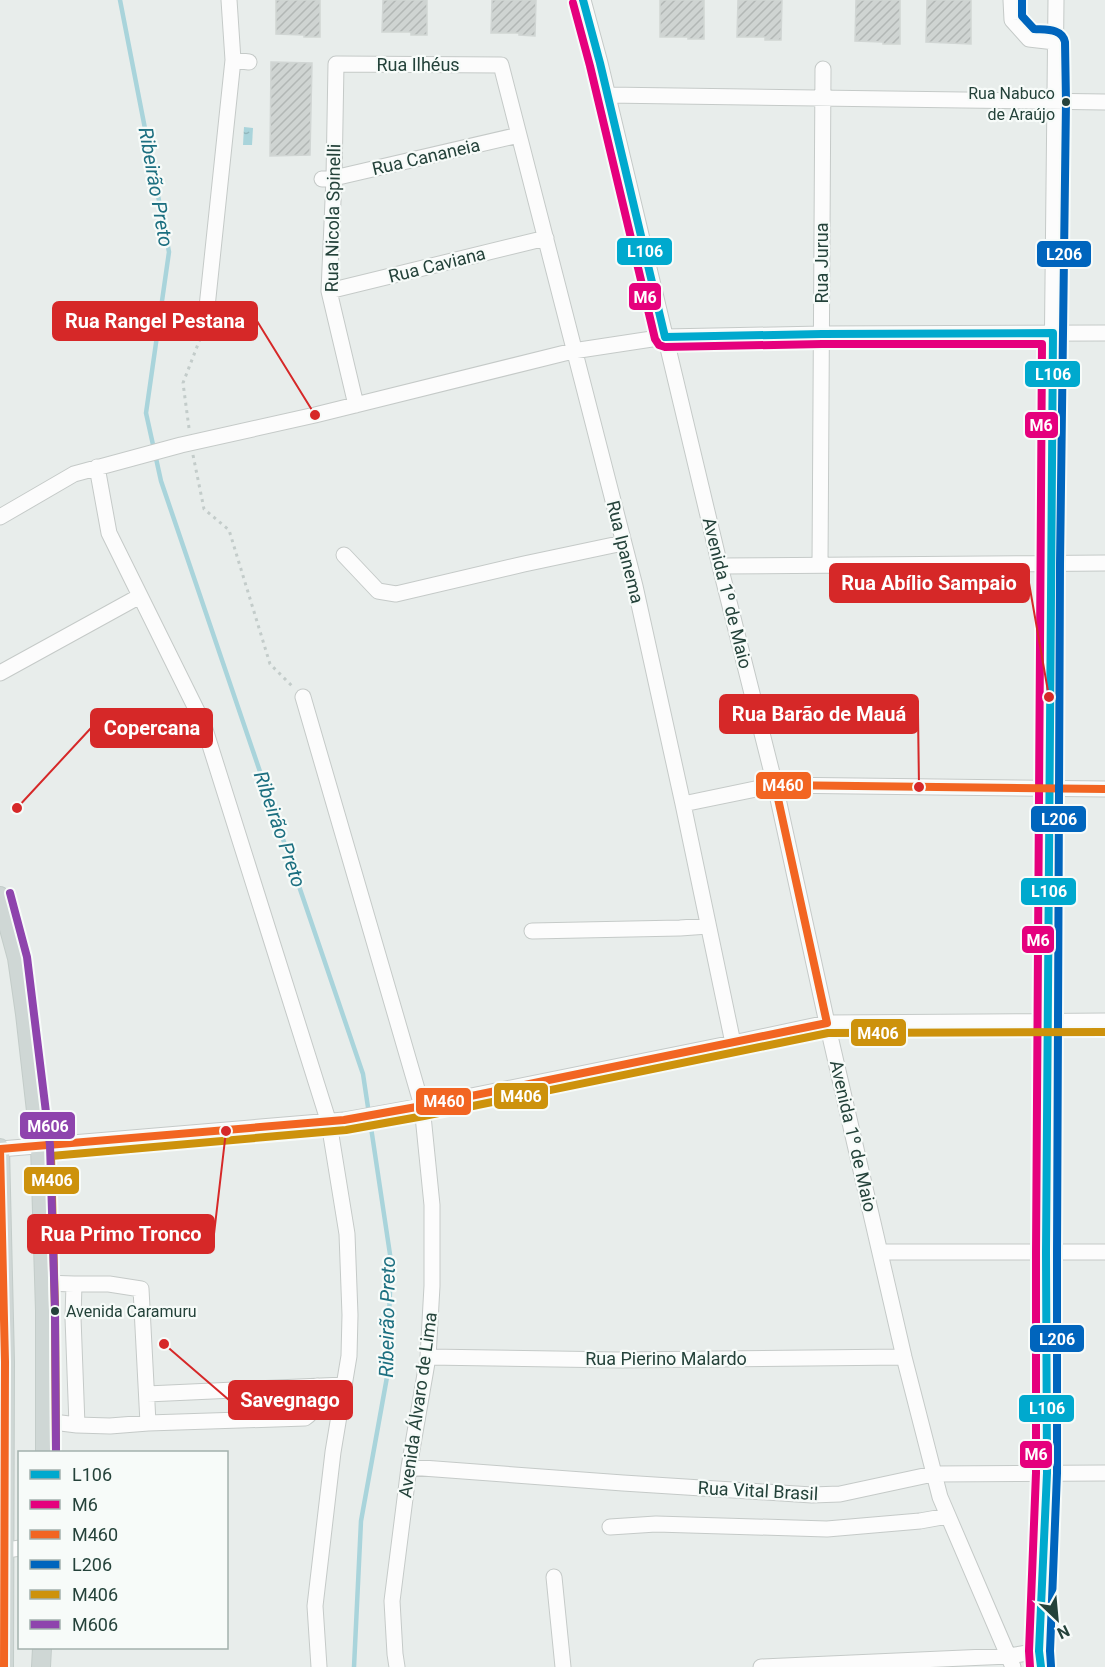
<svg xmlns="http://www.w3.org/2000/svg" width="1105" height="1667" font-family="Roboto,sans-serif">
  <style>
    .water { fill: url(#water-ripples) }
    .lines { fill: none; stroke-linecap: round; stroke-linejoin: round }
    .stream { stroke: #a9d4db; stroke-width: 4.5 }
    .building { fill: url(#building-hatch); stroke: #d1d6d4; stroke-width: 1.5 }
    .minor-casing { stroke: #c5cac8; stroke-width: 17 }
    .major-casing { stroke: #c3ccc9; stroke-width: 20 }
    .path { stroke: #c3ccca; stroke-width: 3; stroke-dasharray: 3 4.5; stroke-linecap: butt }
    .minor { stroke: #fcfcfc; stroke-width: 15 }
    .major { stroke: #cfd7d5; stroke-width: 18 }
    .bus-1-casing { stroke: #f7fbf9; stroke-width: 12 }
    .bus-2-casing { stroke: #f7fbf9; stroke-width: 12 }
    .bus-3-casing { stroke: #f7fbf9; stroke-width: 12 }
    .bus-4-casing { stroke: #f7fbf9; stroke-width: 12 }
    .bus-5-casing { stroke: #f7fbf9; stroke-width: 12 }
    .bus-6-casing { stroke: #f7fbf9; stroke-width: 12 }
    .bus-1 { stroke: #00a9ce; stroke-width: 8 }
    .bus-2 { stroke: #e5007d; stroke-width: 8 }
    .bus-3 { stroke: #f26522; stroke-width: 8 }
    .bus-4 { stroke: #0065bd; stroke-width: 8 }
    .bus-5 { stroke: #cd920c; stroke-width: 8 }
    .bus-6 { stroke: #8e44ad; stroke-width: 8 }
    .bus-dot { fill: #24423a; stroke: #f7fbf9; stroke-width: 2 }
    .labels { text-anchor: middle; stroke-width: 4.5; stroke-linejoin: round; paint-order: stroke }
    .bus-label { font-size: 16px; fill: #24423a; stroke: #f7fbf9; text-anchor: end }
    .street-label { font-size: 18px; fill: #24423a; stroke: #f7fbf9 }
    .water-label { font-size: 20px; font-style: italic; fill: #1c6f80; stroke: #f7fbf9 }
    .leader { fill: none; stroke: #d62828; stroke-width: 2 }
    .callout-dot { fill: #d62828; stroke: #f7fbf9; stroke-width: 2 }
    .callout { fill: #d62828; stroke: #d62828; stroke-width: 2 }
    .callout-label { font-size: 20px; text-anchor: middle; font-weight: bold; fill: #fff }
    .line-badge { stroke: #f7fbf9; stroke-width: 2 }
    .badge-label { font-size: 16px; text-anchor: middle; font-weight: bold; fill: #fff }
  </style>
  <defs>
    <pattern id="water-ripples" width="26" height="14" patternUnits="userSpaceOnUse" patternTransform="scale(1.5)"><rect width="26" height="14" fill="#a9d4db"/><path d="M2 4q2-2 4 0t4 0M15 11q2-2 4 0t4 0" fill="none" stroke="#91b7bd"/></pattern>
    <pattern id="building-hatch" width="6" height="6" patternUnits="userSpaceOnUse" patternTransform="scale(1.5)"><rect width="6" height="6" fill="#cfd4d2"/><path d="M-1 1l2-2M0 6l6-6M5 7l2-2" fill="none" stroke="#b2b7b5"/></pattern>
  </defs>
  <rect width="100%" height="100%" fill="#e8edeb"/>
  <!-- water -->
  <path class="water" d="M244 127 253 128 252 145H243Z"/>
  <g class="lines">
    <!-- stream -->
    <path class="stream" d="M120 0 169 252 146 413 161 481 363 1074 391 1261 387 1377 361 1521 354 1667"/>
  </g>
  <!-- building -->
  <path class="building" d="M276 0H320V37H304V35L276 34Z
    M383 0H427V35H411V32H382Z
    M492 0H536L535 36 519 35V33H491Z
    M660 0H704V39H688V37H660Z
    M738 0H782L781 40H765V37H737Z
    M856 0H900V44H883V42L855 41Z
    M927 0H971V44L926 42Z
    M271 62 312 63 310 155 270 156Z"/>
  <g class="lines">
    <!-- minor casing -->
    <g class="minor-casing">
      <path id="minor" d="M583 0 600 63 720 566 775 785 827 1023 904 1357 940 1497 1013 1667
        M1011 0 1012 20 1029 39 1055 42
        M233 60 249 62
        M607 95 1105 102
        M322 179 334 178 519 135
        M329 291 546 238
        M205 326 233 60 229 0
        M356 405 329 291 334 178 336 64 501 65 635 586 683 804 733 1043
        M97 467 109 533 203 723 329 1123 347 1234 350 1315 349 1356 333 1452 315 1606 319 1667
        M0 517 74 474 181 445 315 415 573 351 665 337 822 334 1105 333
        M344 555 378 591 396 594 524 564 623 543
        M820 565 823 69
        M720 566 1105 563
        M0 673 140 596
        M303 697 422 1106 432 1205V1286L428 1357 409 1467 392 1601 395 1654 397 1667
        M683 804 775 785 1105 789
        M532 931 680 928 708 926
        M0 1149 344 1120 422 1106 733 1043 827 1023 1105 1021
        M880 1252H1105
        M44 1283 74 1284H109L141 1289 148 1423
        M74 1284 73 1318 77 1425
        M428 1357 618 1360 904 1357
        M147 1394 344 1385
        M45 1421 77 1425 110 1426 148 1423 305 1418C317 1410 315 1399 317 1386
        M409 1467 623 1483 812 1495 840 1494 933 1474 1105 1473
        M610 1527 656 1524 827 1529 920 1521 948 1516
        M0 1551 20 1548
        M554 1577 563 1667
        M761 1667 1009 1656 1039 1651
        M1041 1667 1039 1651 1047 1473 1046 1252 1050 564 1056 0"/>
    </g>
    <!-- major casing -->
    <g class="major-casing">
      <path id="major" d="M0 896 17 958 25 1014 40 1146 45 1311V1452
        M0 1148 5 1362 4 1667
        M41 1667 42 1648"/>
    </g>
    <!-- path -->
    <path class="path" d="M189 428 183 383 200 339
      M193 455 204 509 229 530 270 664 293 687"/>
    <!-- minor -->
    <use href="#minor" class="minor"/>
    <!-- major -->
    <use href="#major" class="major"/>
    <!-- bus-1 casing -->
    <g class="bus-1-casing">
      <path id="bus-1" d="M583 0 600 63 665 337 822 334 1053 333 1046 1252 1047 1473 1039 1651 1041 1667"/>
    </g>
    <!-- bus-2 casing -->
    <g class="bus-2-casing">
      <path id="bus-2" d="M573 3 590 66 655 339 659 345 665 347 822 344H1042L1036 1252V1473L1029 1651 1030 1667"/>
    </g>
    <!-- bus-3 casing -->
    <g class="bus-3-casing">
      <path id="bus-3" d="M4 1667 5 1362 0 1149 344 1120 422 1106 827 1023 775 785 1105 789"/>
    </g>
    <!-- bus-4 casing -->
    <g class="bus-4-casing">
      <path id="bus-4" d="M1022 0V16L1034 29C1046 30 1062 28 1065 42L1066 102 1060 564 1057 1252V1473L1050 1651 1051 1666"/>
    </g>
    <!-- bus-5 casing -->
    <g class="bus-5-casing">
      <path id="bus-5" d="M56 1452 55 1311 51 1156 346 1130 424 1116 828 1033 1105 1032"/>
    </g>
    <!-- bus-6 casing -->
    <g class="bus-6-casing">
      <path id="bus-6" d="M10 893 27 957 50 1145 55 1311 56 1452"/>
    </g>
    <!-- bus-1 -->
    <use href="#bus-1" class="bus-1"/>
    <!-- bus-2 -->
    <use href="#bus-2" class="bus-2"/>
    <!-- bus-3 -->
    <use href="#bus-3" class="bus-3"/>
    <!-- bus-4 -->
    <use href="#bus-4" class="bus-4"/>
    <!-- bus-5 -->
    <use href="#bus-5" class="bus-5"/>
    <!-- bus-6 -->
    <use href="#bus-6" class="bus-6"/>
  </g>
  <!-- markers -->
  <g class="bus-dot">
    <circle cx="1066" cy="102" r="5"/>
    <circle cx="55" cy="1311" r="5"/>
  </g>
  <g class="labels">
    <!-- bus labels -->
    <g class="bus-label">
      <text x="1055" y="99">Rua Nabuco<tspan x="1055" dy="21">de Araújo</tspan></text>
      <text x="66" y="1317" text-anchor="start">Avenida Caramuru</text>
    </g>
    <!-- street labels -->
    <g class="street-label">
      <text x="418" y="71">Rua Ilhéus</text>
      <text transform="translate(426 157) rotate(-13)" y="6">Rua Cananeia</text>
      <text transform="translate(333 218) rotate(-89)" y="6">Rua Nicola Spinelli</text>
      <text transform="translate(822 263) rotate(-90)" y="6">Rua Jurua</text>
      <text transform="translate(437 265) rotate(-14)" y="6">Rua Caviana</text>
      <text transform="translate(625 552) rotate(76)" y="6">Rua Ipanema</text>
      <text transform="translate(727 593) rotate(76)" y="6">Avenida 1º de Maio</text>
      <text transform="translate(853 1136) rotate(77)" y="6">Avenida 1º de Maio</text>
      <text x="666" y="1365">Rua Pierino Malardo</text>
      <text transform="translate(418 1405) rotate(-82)" y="6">Avenida Álvaro de Lima</text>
      <text transform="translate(758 1491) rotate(3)" y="6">Rua Vital Brasil</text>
    </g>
    <!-- water labels -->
    <g class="water-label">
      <text transform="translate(156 187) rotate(80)" y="7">Ribeirão Preto</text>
      <text transform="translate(280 829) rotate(71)" y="7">Ribeirão Preto</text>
      <text transform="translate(387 1317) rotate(-89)" y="7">Ribeirão Preto</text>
    </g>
  </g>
  <!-- callouts -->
  <path class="leader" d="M315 415L257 321M1049 697L1029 583M919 787L918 714M17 808L91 728M226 1131L214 1234M164 1344L229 1400"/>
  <g class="callout-dot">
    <circle cx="315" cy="415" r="6"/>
    <circle cx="1049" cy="697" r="6"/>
    <circle cx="919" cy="787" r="6"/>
    <circle cx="17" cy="808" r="6"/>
    <circle cx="226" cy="1131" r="6"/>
    <circle cx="164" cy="1344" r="6"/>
  </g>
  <g class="callout">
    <rect x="53" y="302" width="204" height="38" rx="6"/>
    <rect x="830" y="564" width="199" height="38" rx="6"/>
    <rect x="720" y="695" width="198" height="38" rx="6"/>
    <rect x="91" y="709" width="121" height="38" rx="6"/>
    <rect x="28" y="1215" width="186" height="38" rx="6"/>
    <rect x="229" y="1381" width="123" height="38" rx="6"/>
  </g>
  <g class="callout-label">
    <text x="155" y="328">Rua Rangel Pestana</text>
    <text x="929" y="590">Rua Abílio Sampaio</text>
    <text x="819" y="721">Rua Barão de Mauá</text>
    <text x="152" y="735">Copercana</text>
    <text x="121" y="1241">Rua Primo Tronco</text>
    <text x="290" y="1407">Savegnago</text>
  </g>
  <g class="line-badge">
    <rect x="616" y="237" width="57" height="29" rx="6" fill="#00a9ce"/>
    <rect x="1036" y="240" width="56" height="28" rx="6" fill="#0065bd"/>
    <rect x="628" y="282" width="34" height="29" rx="6" fill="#e5007d"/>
    <rect x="1024" y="360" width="57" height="28" rx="6" fill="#00a9ce"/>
    <rect x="1024" y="411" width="35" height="28" rx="6" fill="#e5007d"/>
    <rect x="755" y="771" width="57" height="29" rx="6" fill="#f26522"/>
    <rect x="1030" y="805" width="57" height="28" rx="6" fill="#0065bd"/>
    <rect x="1020" y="877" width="57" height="29" rx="6" fill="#00a9ce"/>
    <rect x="1021" y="925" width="34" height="29" rx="6" fill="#e5007d"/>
    <rect x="850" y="1018" width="57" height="29" rx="6" fill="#cd920c"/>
    <rect x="493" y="1082" width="56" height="28" rx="6" fill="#cd920c"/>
    <rect x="415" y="1087" width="57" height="29" rx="6" fill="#f26522"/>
    <rect x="19" y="1111" width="57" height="29" rx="6" fill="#8e44ad"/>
    <rect x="23" y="1166" width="57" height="29" rx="6" fill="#cd920c"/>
    <rect x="1029" y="1324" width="56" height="29" rx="6" fill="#0065bd"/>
    <rect x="1018" y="1394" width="57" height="29" rx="6" fill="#00a9ce"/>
    <rect x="1019" y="1440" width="34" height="29" rx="6" fill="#e5007d"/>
  </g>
  <g class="badge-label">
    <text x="645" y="257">L106</text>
    <text x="1064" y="260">L206</text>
    <text x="645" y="303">M6</text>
    <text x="1053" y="380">L106</text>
    <text x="1041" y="431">M6</text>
    <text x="783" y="791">M460</text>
    <text x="1059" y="825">L206</text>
    <text x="1049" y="897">L106</text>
    <text x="1038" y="946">M6</text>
    <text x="878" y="1039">M406</text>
    <text x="521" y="1102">M406</text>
    <text x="444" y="1107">M460</text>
    <text x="48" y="1132">M606</text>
    <text x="52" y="1186">M406</text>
    <text x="1057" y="1345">L206</text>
    <text x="1047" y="1414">L106</text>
    <text x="1036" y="1460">M6</text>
  </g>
  <!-- legend -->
  <rect x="18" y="1451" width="210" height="198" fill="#f7fbf9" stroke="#a3b1ad" stroke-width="1.5"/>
  <rect x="30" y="1470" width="30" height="9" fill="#00a9ce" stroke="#a3b1ad" stroke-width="1.5"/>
  <text x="72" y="1481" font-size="18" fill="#24423a">L106</text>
  <rect x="30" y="1500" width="30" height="9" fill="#e5007d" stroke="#a3b1ad" stroke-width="1.5"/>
  <text x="72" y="1511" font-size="18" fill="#24423a">M6</text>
  <rect x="30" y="1530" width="30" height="9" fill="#f26522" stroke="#a3b1ad" stroke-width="1.5"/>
  <text x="72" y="1541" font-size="18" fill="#24423a">M460</text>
  <rect x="30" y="1560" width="30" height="9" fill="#0065bd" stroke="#a3b1ad" stroke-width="1.5"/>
  <text x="72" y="1571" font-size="18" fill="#24423a">L206</text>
  <rect x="30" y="1590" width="30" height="9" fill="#cd920c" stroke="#a3b1ad" stroke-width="1.5"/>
  <text x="72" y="1601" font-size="18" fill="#24423a">M406</text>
  <rect x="30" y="1620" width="30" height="9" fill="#8e44ad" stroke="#a3b1ad" stroke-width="1.5"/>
  <text x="72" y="1631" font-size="18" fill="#24423a">M606</text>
  <!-- north arrow -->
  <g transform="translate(1057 1619) rotate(154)" stroke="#f7fbf9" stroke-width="4.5" paint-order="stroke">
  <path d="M0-4.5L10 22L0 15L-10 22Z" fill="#24423a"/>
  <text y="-9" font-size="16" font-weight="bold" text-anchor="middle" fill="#24423a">N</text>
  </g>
</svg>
